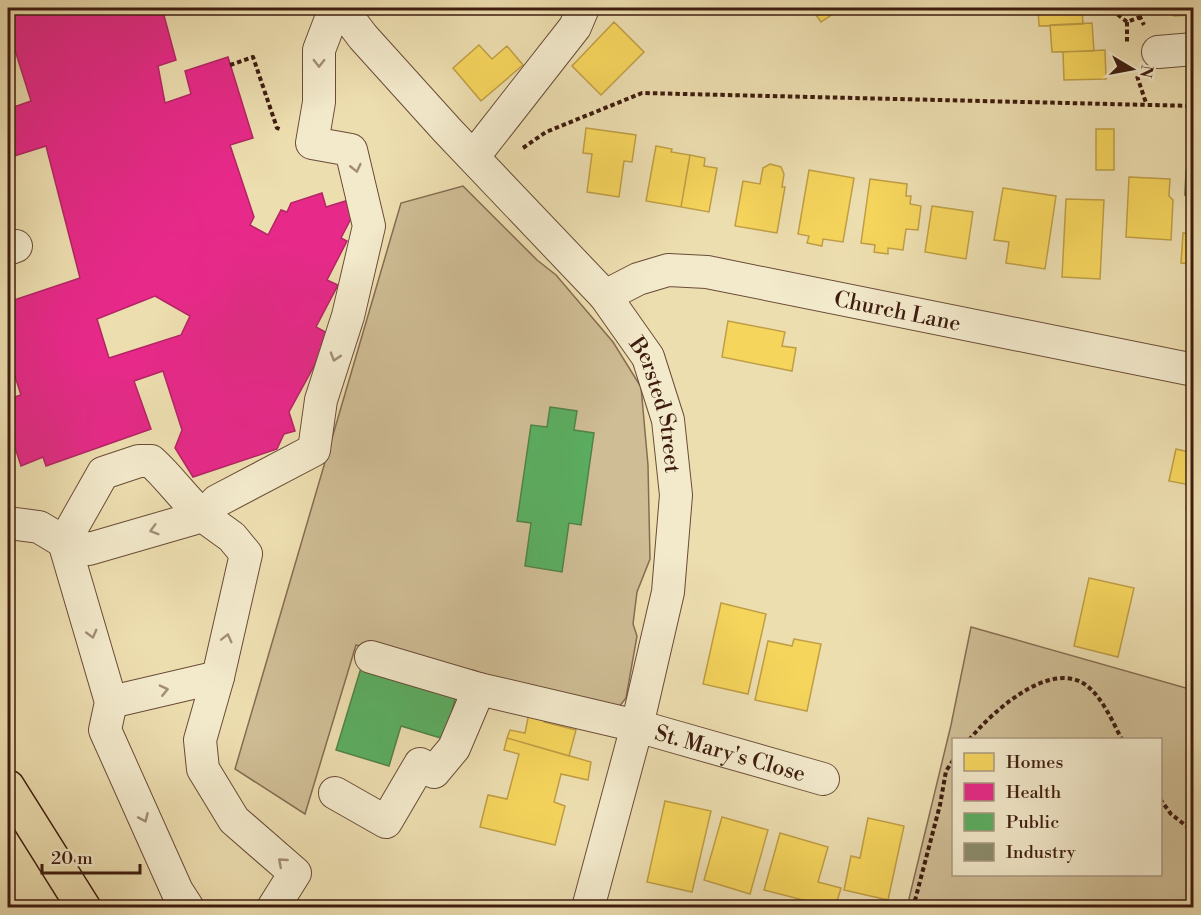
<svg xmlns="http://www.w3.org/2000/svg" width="1201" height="915" font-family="'Libre Bodoni',serif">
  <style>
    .green { fill: #cfbd95; stroke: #866c52; stroke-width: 1.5; fill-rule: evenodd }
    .homes { fill: #f6d55c; stroke: #bf9e45; stroke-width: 1.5 }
    .health { fill: #e7298a; stroke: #b42565; stroke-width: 1.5; fill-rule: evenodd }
    .public { fill: #5aae61; stroke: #528248; stroke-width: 1.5 }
    .industry { fill: #8c8c6e; stroke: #756a52; stroke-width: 1.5 }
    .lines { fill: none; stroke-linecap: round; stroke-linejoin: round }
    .minor-casing { stroke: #6a4c37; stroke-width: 34 }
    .major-casing { stroke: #3e1c0f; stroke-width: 36 }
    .path { stroke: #3e1c0f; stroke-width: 4; stroke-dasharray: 4.5 3; stroke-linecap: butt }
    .minor { stroke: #f3eacc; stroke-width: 32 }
    .major { stroke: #eddeb0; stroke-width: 33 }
    .oneway { stroke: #a28d77 }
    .labels { text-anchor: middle; stroke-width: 6; stroke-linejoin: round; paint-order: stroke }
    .street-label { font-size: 22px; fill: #3e1c0f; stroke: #f3eacc }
  </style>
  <rect width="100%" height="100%" fill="#eddeb0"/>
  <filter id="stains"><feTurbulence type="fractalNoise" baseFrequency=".00333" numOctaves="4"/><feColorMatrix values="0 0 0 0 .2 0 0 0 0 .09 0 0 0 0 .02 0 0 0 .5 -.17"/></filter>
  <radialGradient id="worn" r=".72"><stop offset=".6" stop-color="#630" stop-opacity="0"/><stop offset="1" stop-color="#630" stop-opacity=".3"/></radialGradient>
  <!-- green -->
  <path class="green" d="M463 186 537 260 556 275 613 342 641 387 648 465 650 559 637 592 633 624 637 636 626 698 615 712 514 685 473 670 468 680 356 645 305 814 235 769 401 203Z
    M971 627 1193 690V907H907L951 725ZM954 740H1160V874H954Z"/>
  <!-- homes -->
  <path class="homes" d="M811 8H842L821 22Z
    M1038 8H1082L1083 24 1039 26Z
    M1173 8H1194V15L1174 16Z
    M614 22 644 52 601 95 572 66Z
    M1092 23 1094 51 1052 52 1050 25Z
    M479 45 492 59 507 46 523 65 481 101 453 68Z
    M1105 50 1106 79 1064 80 1063 52Z
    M586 128 636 135 632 162 624 161 619 197 587 192 592 154 583 153Z
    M1096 129H1114V170H1096Z
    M656 146 672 149 671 152 690 155 681 207 646 201Z
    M690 155 705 158 704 166 717 168 709 212 681 207Z
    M770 164 781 167 784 174 782 187H785L777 233 735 226 743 181 760 184 763 168Z
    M809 170 854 178 843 242 823 239 822 246 807 243 809 236 798 234Z
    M1129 177 1170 179 1169 196 1173 200 1171 240 1126 237Z
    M870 179 907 184 906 196H911L910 204 921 206 918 230 906 229 903 250 888 248V254L874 252 875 245 861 243Z
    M1003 188 1056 196 1045 269 1006 263 1009 242 994 240Z
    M1066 199 1104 200 1100 279 1062 277Z
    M932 206 973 212 966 259 925 252Z
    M1183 233 1194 234V294L1190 293 1192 264 1181 263Z
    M728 321 785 332 782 346 796 348 792 371 722 357Z
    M1176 449 1194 453V509L1186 508 1191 485 1169 481Z
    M1089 578 1134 588 1118 657 1074 646Z
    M721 603 766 614 748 694 703 684Z
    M794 639 821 644 807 711 755 700 768 641 792 646Z
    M529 713 546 716 544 722 576 730 569 756 507 738 510 730 525 733Z
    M507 738 591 762 588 780 561 774 554 802 565 806 555 845 480 827 488 795 507 799 519 754 504 750Z
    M665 801 711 811 692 892 647 882Z
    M722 817 768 830 750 894 704 880Z
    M868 818 904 826 888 900 844 890 851 856 860 858Z
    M780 833 828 847 818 882 841 888 835 908H805L807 901 764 890Z"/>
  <!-- health -->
  <path class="health" d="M30 8H162L176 60 158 66 165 103 191 94 185 71 228 57 253 138 230 145 254 217 250 225 268 235 281 210 287 212 291 203 322 193 326 207 352 199 356 209 341 238 347 241 327 280 338 285 316 327 331 335 289 412 295 431 284 434 277 449 193 477 175 448 182 430 163 371 134 381 151 429 46 466 43 457 21 466 8 426V399L21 395 12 367 8 369V302L80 278 46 146 8 158V109L31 101 8 28V16ZM155 296 190 316 181 335 109 358 97 319Z"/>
  <!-- public -->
  <path class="public" d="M550 407 577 411 574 430 594 433 581 525 569 523 562 572 525 566 531 523 517 521 531 425 547 427Z
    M361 668 456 696 444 739 401 726 389 766 336 750Z"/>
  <!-- industry -->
  <path class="industry" d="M1188 110H1194V134H1188Z
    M1186 171 1194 172V195H1185Z"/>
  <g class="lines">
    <!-- minor casing -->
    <g class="minor-casing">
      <g id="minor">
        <path id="s1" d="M341 8 363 37 447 130 605 296 648 357 668 420 676 495 668 592 637 726 588 908"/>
        <path d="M1158 52 1194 49"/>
        <path d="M474 156 575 27 583 8"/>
        <path d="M8 249 16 246"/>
        <path id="s2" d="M605 296 638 279 668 270 707 272 1194 370"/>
        <path d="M8 523 39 527 64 542 103 473 139 461H151C170 478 184 499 203 516L217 501 314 450 321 400 348 316 369 226 351 150 312 143 319 102V50L335 8"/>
        <path id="s3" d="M371 657 479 689 637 726 823 779"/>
        <path d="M111 702 218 677"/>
        <path d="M335 793 386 822 420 764 434 772 454 748 479 689"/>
        <path d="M188 908 177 891 105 730 111 702 64 542 89 549 203 516 232 537 246 554 218 677 200 740 203 769 234 820 295 873 273 908"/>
      </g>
    </g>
    <!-- major casing -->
    <g class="major-casing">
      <path id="major" d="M8 787 84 908"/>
    </g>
    <!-- path -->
    <path class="path" d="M1114 8 1117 14 1127 22 1140 17
      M1139 8 1140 17 1144 25
      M1127 22V42
      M230 65 253 57 277 128 282 130
      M1137 76 1146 103
      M523 148 546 132 642 93 1194 106
      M969 740C991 713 1049 659 1086 685 1102 697 1113 722 1122 740
      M1160 799 1171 814 1194 832
      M913 908 940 805 946 771 954 759"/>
    <!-- minor -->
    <use href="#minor" class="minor"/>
    <!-- major -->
    <use href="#major" class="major"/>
  </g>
  <!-- one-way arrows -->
  <defs><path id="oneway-chevron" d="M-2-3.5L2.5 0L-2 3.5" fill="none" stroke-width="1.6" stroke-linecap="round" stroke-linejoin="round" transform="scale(1.5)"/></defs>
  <g class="oneway">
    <use href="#oneway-chevron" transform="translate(319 63) rotate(90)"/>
    <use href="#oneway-chevron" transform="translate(356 168) rotate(77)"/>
    <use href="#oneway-chevron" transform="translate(335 357) rotate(107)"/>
    <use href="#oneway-chevron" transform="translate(154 530) rotate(164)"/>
    <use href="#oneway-chevron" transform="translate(92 634) rotate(75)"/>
    <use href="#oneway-chevron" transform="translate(227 638) rotate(-76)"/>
    <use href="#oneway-chevron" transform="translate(164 690) rotate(-13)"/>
    <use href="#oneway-chevron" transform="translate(144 818) rotate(66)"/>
    <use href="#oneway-chevron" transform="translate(282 862) rotate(-139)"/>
  </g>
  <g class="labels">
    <!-- street labels -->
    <g class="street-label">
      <text dy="8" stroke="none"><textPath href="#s2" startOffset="302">Church Lane</textPath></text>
      <text dy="8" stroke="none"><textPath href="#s1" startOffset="514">Bersted Street</textPath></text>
      <text dy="8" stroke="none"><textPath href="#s3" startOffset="372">St. Mary's Close</textPath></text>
    </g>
  </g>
  <!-- margin -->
  <rect width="1201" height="915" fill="none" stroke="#eddeb0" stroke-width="30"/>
  <rect x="9" y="9" width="1183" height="897" fill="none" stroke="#3e1c0f" stroke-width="3"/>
  <rect x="15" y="15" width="1171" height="885" fill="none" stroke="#3e1c0f" stroke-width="1.5"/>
  <!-- legend -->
  <rect x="952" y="738" width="210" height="138" fill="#f3eacc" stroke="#ab9880" stroke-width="1.5"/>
  <rect x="964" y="753" width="30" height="18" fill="#f6d55c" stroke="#ab9880" stroke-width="1.5"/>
  <text x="1006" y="768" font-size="18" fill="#3e1c0f">Homes</text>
  <rect x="964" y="783" width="30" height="18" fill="#e7298a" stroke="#ab9880" stroke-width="1.5"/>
  <text x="1006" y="798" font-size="18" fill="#3e1c0f">Health</text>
  <rect x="964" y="813" width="30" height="18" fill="#5aae61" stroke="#ab9880" stroke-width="1.5"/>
  <text x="1006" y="828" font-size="18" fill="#3e1c0f">Public</text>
  <rect x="964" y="843" width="30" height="18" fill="#8c8c6e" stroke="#ab9880" stroke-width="1.5"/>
  <text x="1006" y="858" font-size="18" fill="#3e1c0f">Industry</text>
  <!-- north arrow -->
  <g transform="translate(1132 69) rotate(100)" stroke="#f3eacc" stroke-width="4.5" paint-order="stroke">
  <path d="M0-4.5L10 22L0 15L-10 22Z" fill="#3e1c0f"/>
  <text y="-9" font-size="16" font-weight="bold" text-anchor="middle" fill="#3e1c0f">N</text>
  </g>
  <!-- scale -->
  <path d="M42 864v9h98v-9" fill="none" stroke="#3e1c0f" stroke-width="3"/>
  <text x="51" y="864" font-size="18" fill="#3e1c0f" stroke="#f3eacc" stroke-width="4.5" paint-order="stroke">20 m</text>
  <rect width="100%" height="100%" filter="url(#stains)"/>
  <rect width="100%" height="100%" fill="url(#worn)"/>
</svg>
